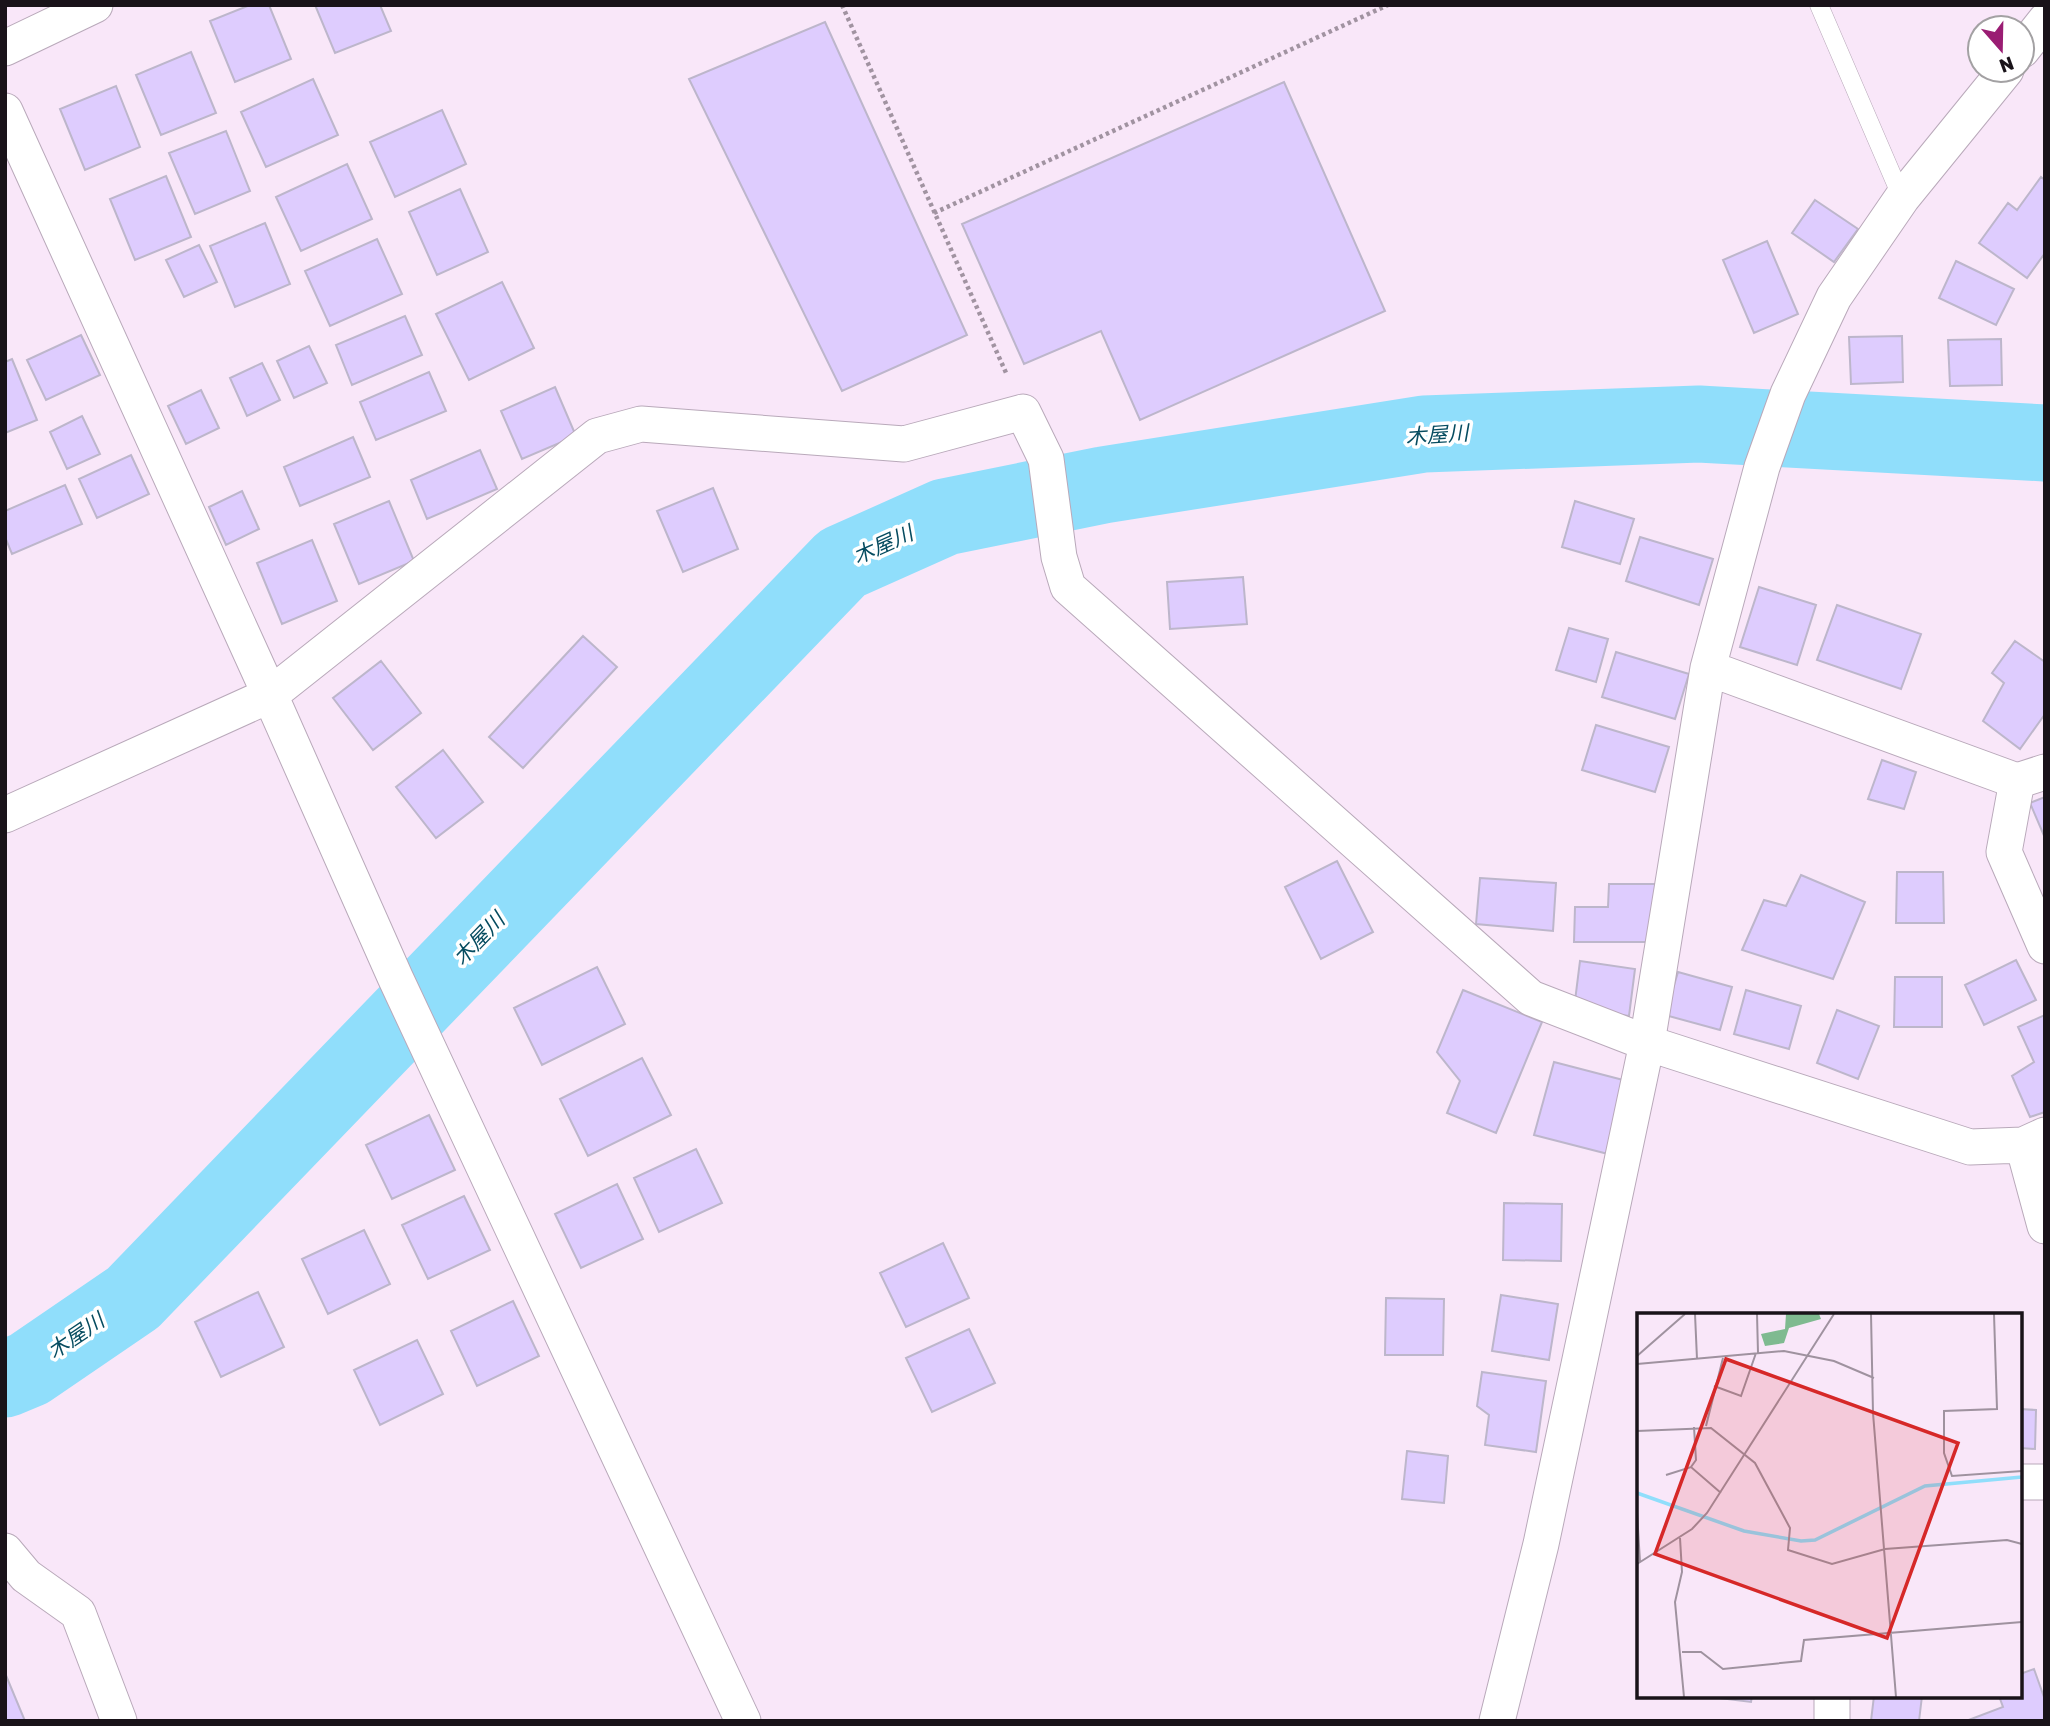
<svg xmlns="http://www.w3.org/2000/svg" width="2050" height="1726" font-family="Rubik,'Noto Sans JP',sans-serif">
  <style>
    .lines { fill: none; stroke-linecap: round; stroke-linejoin: round }
    .river { stroke: #90defb; stroke-width: 77 }
    .building { fill: #deccfe; stroke: #bdb6cb; stroke-width: 2 }
    .service-casing { stroke: #b9a9ba; stroke-width: 19 }
    .minor-casing { stroke: #b9a9ba; stroke-width: 37 }
    .path { stroke: #a193a1; stroke-width: 4.5; stroke-dasharray: 3.5 3.5; stroke-linecap: butt }
    .service { stroke: #fff; stroke-width: 18 }
    .minor { stroke: #fff; stroke-width: 35 }
    .labels { text-anchor: middle; stroke-width: 7; stroke-linejoin: round; paint-order: stroke }
    .water-label { font-size: 21px; font-style: italic; fill: #064c60; stroke: #fff }
    .inset-river { fill: none; stroke: #90defb; stroke-width: 3.5 }
    .inset-road { fill: none; stroke: #9f929f; stroke-width: 2 }
    .view { fill: #d62828; fill-opacity: 0.15; stroke: #d62828; stroke-width: 3.5 }
    .inset-edge { fill: none; stroke: #191319; stroke-width: 3.5 }
  </style>
  <rect width="100%" height="100%" fill="#f9e7f9"/>
  <g class="lines">
    <!-- river -->
    <path class="river" d="M5 1379 29 1369 133 1298 842 563 945 517 1103 485 1424 434 1699 424 2045 443"/>
  </g>
  <!-- building -->
  <path class="building" d="M250 5H269L291 59 235 82 210 21Z
    M315 5H380L391 31 335 53Z
    M825 22 967 335 842 391 689 79Z
    M191 52 216 113 161 135 136 75Z
    M313 79 338 135 266 167 241 112Z
    M1284 82 1385 311 1140 420 1101 331 1024 364 962 224Z
    M116 86 140 147 85 170 60 109Z
    M442 110 466 164 395 197 370 142Z
    M226 131 250 191 195 214 169 153Z
    M347 164 372 219 301 251 276 197Z
    M166 176 191 237 135 260 110 199Z
    M2041 177 2045 180V253L2027 278 1979 243 2008 203 2017 210Z
    M460 189 488 252 437 275 409 212Z
    M1815 200 1858 229 1834 262 1792 233Z
    M265 223 290 284 235 307 210 246Z
    M377 239 402 294 330 326 305 271Z
    M1767 241 1798 314 1754 333 1723 260Z
    M199 245 217 282 184 297 166 260Z
    M1956 261 2014 289 1996 325 1939 298Z
    M502 282 534 348 469 380 436 314Z
    M405 316 422 355 352 385 336 345Z
    M81 335 100 375 46 400 27 360Z
    M1902 336 1903 382 1851 384 1849 337Z
    M2001 339 2002 385 1950 386 1948 340Z
    M309 346 327 383 294 398 277 361Z
    M12 359 37 420 5 433V362Z
    M262 363 280 400 247 416 230 378Z
    M429 372 446 411 376 440 360 402Z
    M555 387 576 436 522 459 501 411Z
    M201 390 219 428 186 444 168 406Z
    M82 416 100 454 67 469 50 432Z
    M353 437 370 477 300 506 284 467Z
    M480 450 497 489 427 519 411 480Z
    M131 455 149 494 97 518 79 479Z
    M65 485 82 524 12 554 5 537V511Z
    M713 488 738 549 683 572 657 511Z
    M242 491 259 529 226 545 209 507Z
    M389 501 414 561 359 584 334 524Z
    M1575 501 1634 519 1620 564 1562 547Z
    M1640 537 1713 559 1699 605 1626 581Z
    M312 540 337 601 282 624 257 563Z
    M1243 577 1247 624 1170 629 1167 582Z
    M1759 587 1816 605 1797 665 1740 647Z
    M1837 605 1921 634 1901 689 1817 660Z
    M1569 628 1608 639 1596 682 1556 670Z
    M583 636 617 667 523 768 489 737Z
    M2015 641 2045 662V714L2020 749 1983 721 2004 683 1992 673Z
    M1616 652 1689 674 1675 719 1602 697Z
    M381 661 421 713 373 750 333 698Z
    M1596 725 1669 747 1655 792 1582 770Z
    M443 750 483 802 436 838 396 787Z
    M1882 760 1916 772 1904 809 1868 799Z
    M2045 797V838L2030 803Z
    M1337 861 1373 932 1321 959 1285 887Z
    M1897 872H1943L1944 923H1896Z
    M1801 875 1865 902 1833 979 1742 950 1764 900 1786 906Z
    M1480 878 1556 883 1553 931 1476 924Z
    M1609 884H1657V942H1574L1575 907H1608Z
    M2016 960 2036 1000 1984 1025 1965 985Z
    M1580 961 1635 969 1629 1016 1574 1009Z
    M597 967 625 1024 542 1065 514 1008Z
    M1678 972 1732 987 1720 1030 1665 1015Z
    M1895 977H1942V1027H1894Z
    M1463 990 1542 1022 1496 1133 1447 1113 1460 1081 1437 1052Z
    M1746 990 1801 1006 1789 1049 1734 1034Z
    M1837 1010 1879 1026 1858 1079 1817 1063Z
    M2045 1015V1112L2030 1117 2012 1076 2034 1062 2018 1027Z
    M642 1058 671 1115 588 1156 560 1099Z
    M1554 1062 1627 1081 1608 1154 1534 1135Z
    M429 1115 455 1170 392 1199 366 1145Z
    M696 1149 722 1203 659 1232 634 1178Z
    M617 1184 643 1239 581 1268 555 1214Z
    M464 1196 490 1250 428 1279 402 1225Z
    M1504 1203 1562 1204 1561 1261 1503 1260Z
    M364 1230 390 1284 328 1314 302 1259Z
    M943 1243 969 1298 906 1327 880 1273Z
    M258 1292 284 1347 221 1377 195 1322Z
    M1501 1295 1558 1304 1549 1360 1492 1351Z
    M1386 1298 1444 1299 1443 1355H1385Z
    M513 1301 539 1356 477 1386 451 1331Z
    M969 1329 995 1383 932 1412 906 1358Z
    M417 1340 443 1394 380 1425 354 1370Z
    M1482 1372 1546 1381 1536 1452 1485 1445 1489 1415 1477 1406Z
    M2020 1409 2036 1410 2035 1449 2020 1448Z
    M1407 1451 1448 1456 1444 1503 1402 1499Z
    M2034 1669 2045 1700V1721H1966L2003 1707 1999 1696H2020V1674Z
    M5 1673 25 1721H5Z
    M1703 1696H1752L1751 1702Z
    M1874 1696H1922L1919 1721H1871Z"/>
  <g class="lines">
    <!-- service casing -->
    <g class="service-casing">
      <path id="service" d="M1819 5 1902 198"/>
    </g>
    <!-- minor casing -->
    <g class="minor-casing">
      <path id="minor" d="M5 48 95 5
        M2022 50 2045 21
        M5 111 270 695 395 977 743 1721
        M1708 668 2017 781 2045 772
        M2017 781 2004 852 2045 946
        M5 815 270 695 597 436 641 424 904 444 1023 412 1046 459 1059 557 1068 587 1531 998 1647 1043 1970 1147 2023 1145 2045 1135
        M2023 1145 2045 1226
        M2020 1482H2045
        M5 1551 26 1576 78 1613 119 1721
        M1832 1696V1721
        M1497 1721 1541 1544 1647 1043 1708 668 1762 467 1788 394 1834 297 1902 198 2006 70"/>
    </g>
    <!-- path -->
    <path class="path" d="M842 5 1007 375
      M934 213 1388 5"/>
    <!-- service -->
    <use href="#service" class="service"/>
    <!-- minor -->
    <use href="#minor" class="minor"/>
  </g>
  <g class="labels">
    <!-- water labels -->
    <g class="water-label">
      <text transform="translate(1437 435) rotate(-4)" y="7">木屋川</text>
      <text transform="translate(883 545) rotate(-24)" y="7">木屋川</text>
      <text transform="translate(479 939) rotate(-46)" y="7">木屋川</text>
      <text transform="translate(76 1336) rotate(-34)" y="7">木屋川</text>
    </g>
  </g>
  <!-- overview -->
  <g transform="translate(1637 1313)">
    <rect width="385" height="385" fill="#f9e7f9"/>
    <path d="M149 1H182L184 6 152 15 147 30 128 33 124 21 148 16Z" fill="#7fba90"/>
    <path class="inset-river" d="M0 180 107 218 164 228 178 227 288 173 385 164"/>
    <path class="inset-road" d="M58 1 60 46M120 1 121 40M234 1 236 100 259 384M357 1 360 96 307 98V140L315 163 385 158M0 43 48 1M0 51 147 38 197 48 237 65M77 73 104 83 119 40M69 113 86 45M0 118 74 115 118 150 153 215 151 237 195 251 248 236 370 227 385 231M54 154 59 147 57 114M29 162 54 154 84 180M0 199 3 249M43 225 45 259 38 289 47 384M0 251 55 216 70 200 197 1M45 339H64L86 356 164 348 167 327 385 309"/>
    <path class="view" d="M89 46 321 130 250 325 18 241Z"/>
    <rect width="385" height="385" class="inset-edge"/>
  </g>
  <!-- border -->
  <rect width="2050" height="1726" fill="none" stroke="#191319" stroke-width="14"/>
  <!-- north arrow -->
  <g transform="translate(2001 49) rotate(160)"><circle r="33" fill="#ffffff" stroke="#a3a1a3" stroke-width="2"/>
  <path d="M0-5L12 26L0 18L-12 26Z" fill="#9a1d73"/>
  <text y="-10" font-size="19" font-weight="bold" text-anchor="middle" fill="#191319">N</text>
  </g>
</svg>
